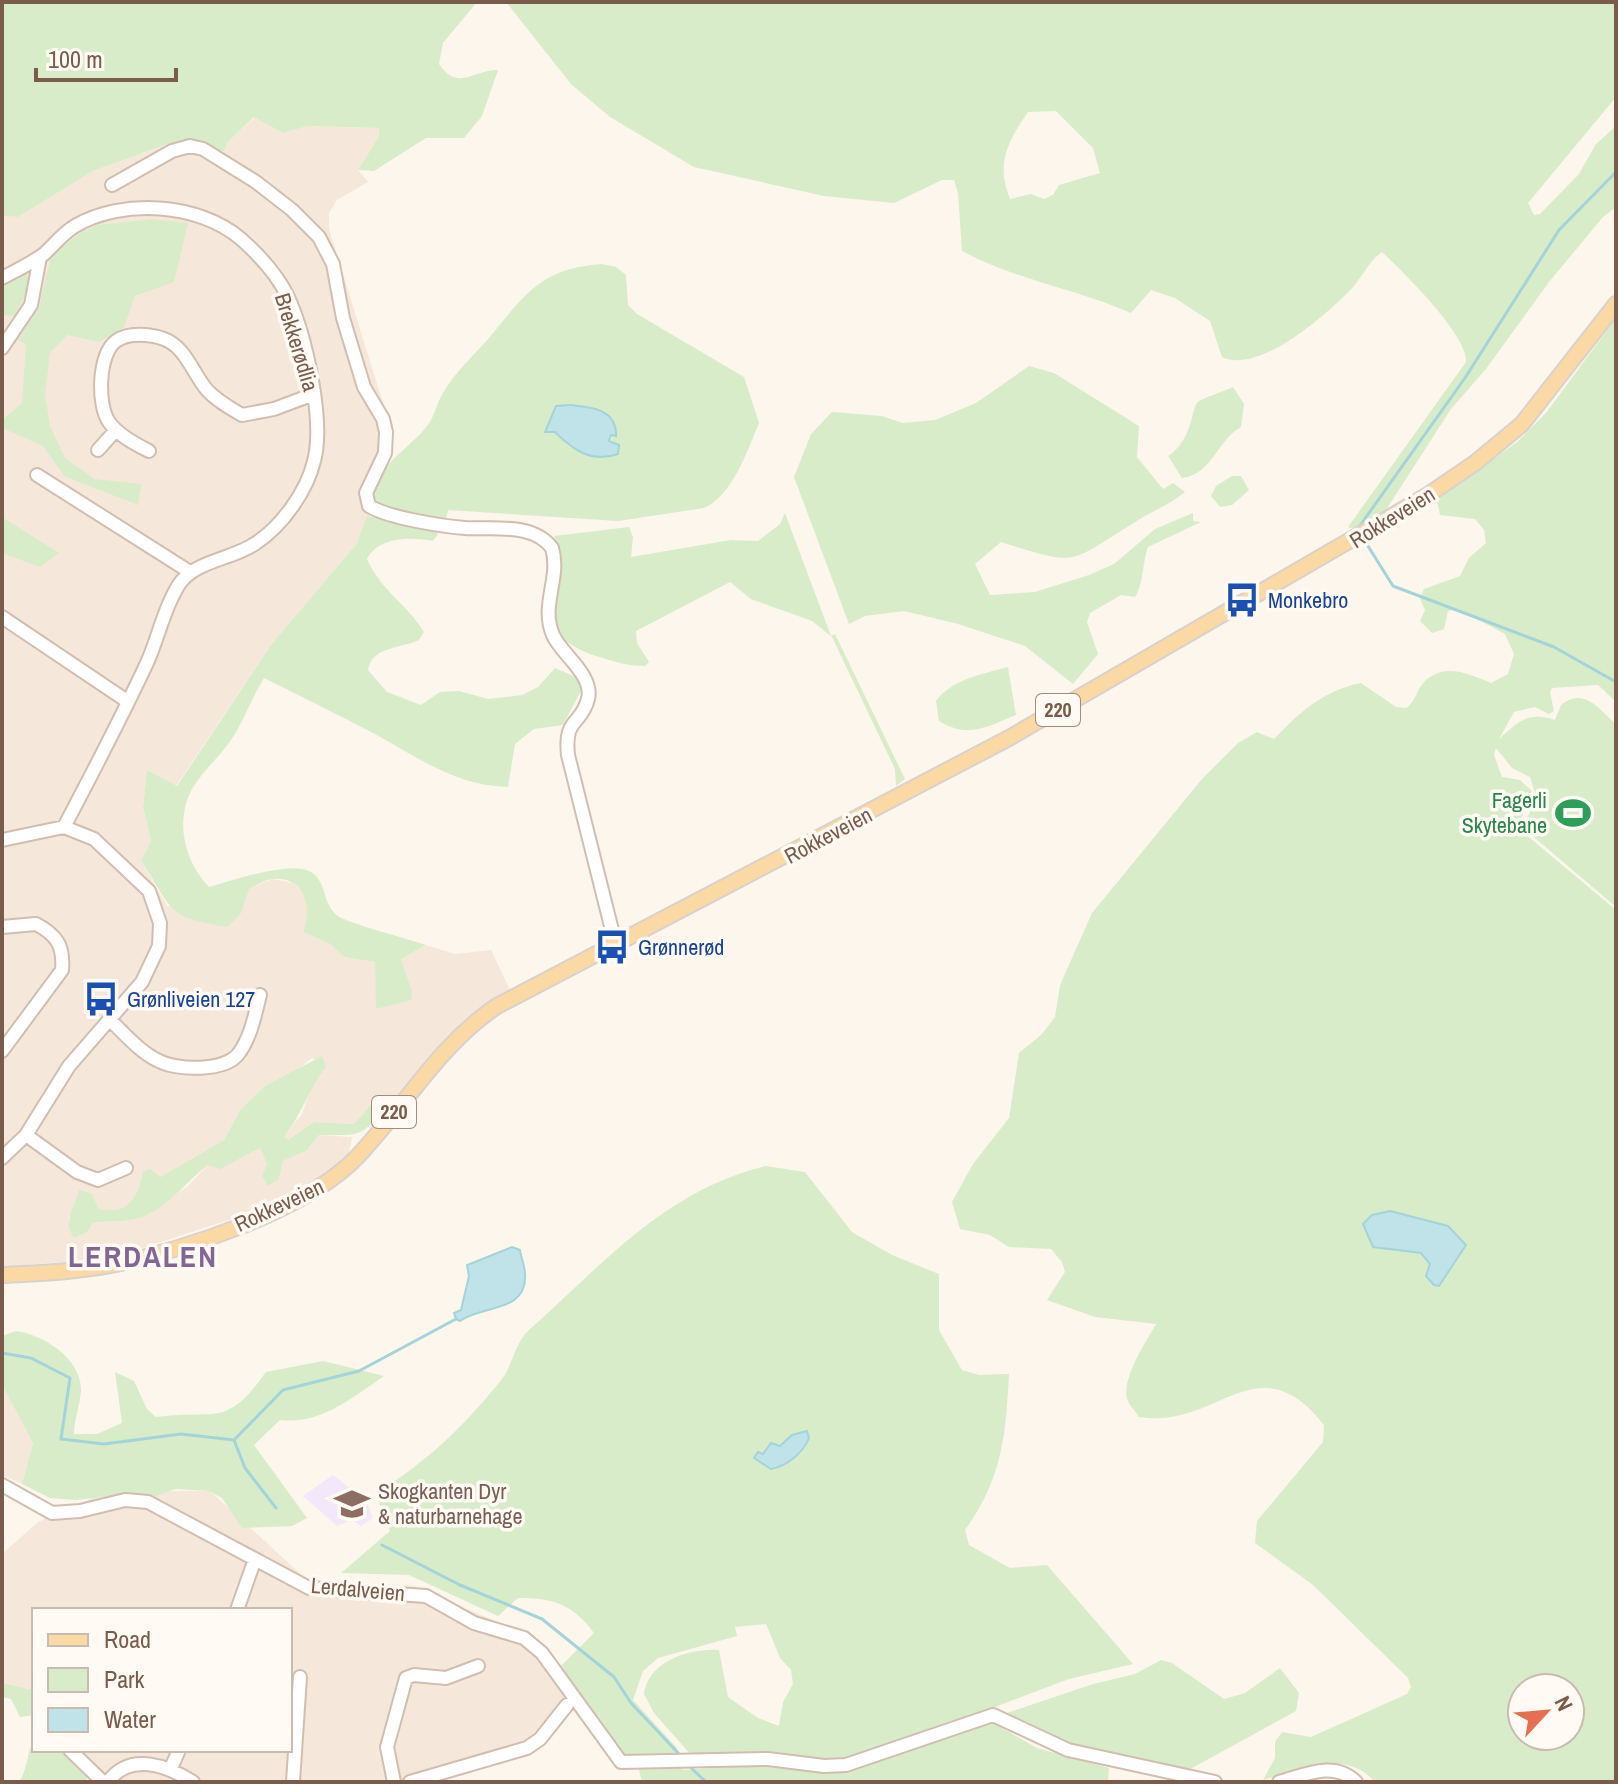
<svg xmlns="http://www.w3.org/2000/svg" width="1618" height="1784" font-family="'Archivo Narrow',sans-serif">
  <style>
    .residential { fill: #f5e8da }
    .education { fill: #f3e8fa }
    .green { fill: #d8ecc9; fill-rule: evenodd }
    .water { fill: #bfe3e8; stroke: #a5d3da; stroke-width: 2 }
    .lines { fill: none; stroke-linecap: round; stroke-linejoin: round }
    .stream { stroke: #a5d3da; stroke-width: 3 }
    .minor-casing { stroke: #d1beb0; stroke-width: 16 }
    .major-casing { stroke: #dad1cd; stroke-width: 18 }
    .minor { stroke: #fff; stroke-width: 12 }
    .major { stroke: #fbd9a5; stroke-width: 14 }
    .labels { text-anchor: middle; stroke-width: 7; stroke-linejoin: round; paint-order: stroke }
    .shield { fill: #fffaf3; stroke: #a28b7f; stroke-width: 2 }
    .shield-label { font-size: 20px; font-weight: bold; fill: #7a5c4d }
    .street-label { font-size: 22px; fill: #7a5c4d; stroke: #fffaf3 }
    .transit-label { font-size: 22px; fill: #164399; stroke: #fffaf3; text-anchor: start }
    .leisure-label { font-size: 22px; fill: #27864d; stroke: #fffaf3; text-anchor: end }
    .education-label { font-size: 22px; fill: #785e54; stroke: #fffaf3; text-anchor: start }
    .district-label { font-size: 30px; font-weight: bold; letter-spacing: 2px; fill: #846695; stroke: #fffaf3 }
  </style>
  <rect width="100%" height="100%" fill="#fdf6ec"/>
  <!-- residential -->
  <path class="residential" d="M255 117 283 133 308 126 379 128V136L358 170 368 182 337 200 329 213V229L388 419V462L373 492 374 503 357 543 271 645 176 786 147 770 143 807 151 841 141 861 167 906 241 913 248 889 272 879 293 883 305 894 309 916 303 932 330 944 344 957 375 962 377 1009 412 991 401 959 426 945 455 954 491 950 510 990 446 1039 393 1100 377 1098 354 1124 314 1122 288 1140 283 1137 302 1114 311 1088 326 1067 312 1058 291 1075 265 1086 240 1110 224 1140 160 1177 126 1207 112 1212 97 1208 74 1210 68 1219 87 1232 93 1223 132 1220 187 1187 208 1165 260 1148 267 1164 279 1179 283 1161 306 1151 319 1135 352 1137 349 1152 328 1173 294 1192 254 1212 111 1258 2 1267V216L18 217 93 171 170 143 200 144 222 154 228 142Z
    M2 1385 33 1443 22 1484 2 1475Z
    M109 1491H210L306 1579 415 1586 495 1621 575 1689 522 1746 400 1782H90L92 1778 67 1750H290V1610H34V1690L2 1683V1554L38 1522Z"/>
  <!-- education -->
  <path class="education" d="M333 1475 366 1501 373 1518 361 1526 352 1520 337 1526 303 1496Z"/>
  <!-- green -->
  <path class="green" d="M2 2H477L443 43 439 64C458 92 473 70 498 70L482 116 464 138H426L374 171 358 170 379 136V128L308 126 283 133 254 117 228 142 222 154 200 144 170 143 93 171 18 217 2 216Z
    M506 2H1616V97L1528 203 1534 215 1540 214 1579 174 1596 144 1616 126V207L1603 217 1549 282 1486 369 1451 409 1384 513 1358 531 1348 527 1466 362C1468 335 1403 272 1382 252 1369 261 1364 274 1354 286 1329 313 1259 375 1222 357L1210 321 1175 298 1151 290 1131 313C1076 289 1016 280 962 251L958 193 954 180H942L894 203 824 196 694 167 610 117 571 84ZM1056 111 1093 148 1100 173 1059 185 1053 195 1044 199 1031 194 1010 199C996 163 1007 143 1028 112Z
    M152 219 188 223 174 282 135 296 124 327 99 342 67 335 50 353 45 394 50 426 65 458 95 479 141 484 138 505 64 476 43 446 2 428V420L22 403 26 344 18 340 39 308 51 257 77 235 97 225Z
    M602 264 616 267 626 275 628 305 637 314 744 377 759 423C747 451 733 495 704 508L618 521 448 510 446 519 381 508 374 503C371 467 408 451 427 426 435 416 436 404 443 393 456 370 477 353 494 332 528 290 545 268 602 264ZM555 432 611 435 612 445 570 447Z
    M31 273V285L14 316 2 315V285Z
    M1616 318V702L1598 685 1552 688 1550 692 1554 711 1549 714 1535 707 1514 712 1499 739C1518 722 1527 711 1555 720L1561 705C1585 687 1597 708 1616 724V907L1522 827 1537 799 1530 777 1512 768 1496 748 1494 755 1502 777 1520 780 1532 791 1518 828 1616 910V1782H1375C1346 1748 1298 1770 1263 1780L1275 1758V1742L1282 1732 1311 1737 1407 1694 1411 1687 1408 1678 1313 1585 1255 1543 1257 1521 1323 1442 1324 1425C1257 1340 1218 1430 1139 1417 1136 1412 1130 1406 1128 1401 1119 1382 1147 1340 1156 1324L1095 1317 1047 1300 1065 1272 1062 1262 1051 1249 1009 1247 990 1235 960 1229 952 1202 973 1164 1009 1118 1019 1053 1041 1035 1055 1017 1060 985 1092 913 1202 779 1238 743 1257 732 1274 739C1300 712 1324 690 1361 683L1396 707 1406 708C1416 702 1416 690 1424 682 1445 662 1468 674 1491 683L1508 674 1514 654 1505 634 1458 609 1448 611 1444 629 1432 633 1420 621 1425 610 1420 599 1424 589 1460 576 1469 558 1486 543 1484 530 1475 519 1440 515 1437 500 1517 442 1546 413ZM1522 1688H1570V1736H1522Z
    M1029 366 1054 373 1139 426 1137 457 1163 489 1173 483 1185 492C1171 504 1152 511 1137 521 1066 564 1082 567 1001 542L975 564 990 595 1035 592 1089 575 1114 564 1155 529 1193 513V521L1201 522 1148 547C1142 563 1144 583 1135 597L1121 595 1090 613 1087 622 1098 654 1073 684 1025 646 958 624 904 611 865 616 849 624 794 477 811 434 832 412 882 416 903 423 935 420 976 403Z
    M1233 387 1244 404 1241 427C1217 440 1213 474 1182 478L1168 456C1194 439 1191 407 1198 402 1203 398 1225 391 1233 387Z
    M1232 476H1241L1249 490 1232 505 1220 507 1211 496 1216 486Z
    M785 513 831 636 835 634 905 779 896 786 895 769 832 637 812 621 751 599 730 582 636 631 637 643 649 662 645 666C626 666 613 661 596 656 520 632 578 587 554 536L629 527 633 537 631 557 731 540 758 541 780 524Z
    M367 516 433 527 438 534 433 541C411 537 379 536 367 559 381 591 408 605 424 632L419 640C400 649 372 646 368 670L387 692 421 705 440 692 459 691 488 699 522 695 538 687 555 668 576 677 582 689 563 725 534 729 515 744 508 787C456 786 417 757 373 733 337 714 300 696 264 678 252 697 245 718 233 737 221 756 201 772 191 791 175 823 185 862 209 887 231 881 299 857 315 875 327 887 323 905 338 916 347 923 409 939 426 945L401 959 412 991 411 1000 376 1009 375 962 344 957 330 944 303 932C312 908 306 876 272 879 265 880 255 886 249 889L241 913 228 927C164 917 174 910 141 861L151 841 143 807 147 770 177 786 271 645 357 543Z
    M2 517 59 553 40 567 2 553Z
    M1008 667 1016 715C986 727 968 739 939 721L936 701C952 679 983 674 1008 667Z
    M322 1056 326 1067C309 1089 301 1115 284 1137L288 1140 314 1122 354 1124 377 1098 387 1099C365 1139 360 1135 319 1135L306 1151 283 1161 279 1179 268 1186 262 1176 267 1164 260 1148 220 1169 208 1165C183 1184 164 1214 131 1220 119 1222 106 1221 93 1223L87 1232 74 1238C62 1221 75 1208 79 1190L92 1194 98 1208C127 1217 138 1198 143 1172L150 1169 160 1177 224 1140 240 1110 265 1086Z
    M766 1166 805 1172 852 1232 892 1255 939 1274V1330L962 1370 979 1375 1009 1374C1006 1435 1002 1479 965 1530L969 1545 1010 1568 1047 1565 1133 1664 1069 1679 855 1760 822 1761 750 1752 692 1756 654 1713 644 1694C648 1661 690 1648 719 1650L728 1697 758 1718 779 1726 783 1702 793 1684 791 1670 780 1658 766 1624 735 1627 737 1636 658 1658 643 1671 633 1700 677 1748V1754L674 1757 629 1756 621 1752 561 1666 594 1633C574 1605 552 1597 518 1598L498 1616 409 1575 341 1573 390 1531 376 1494C429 1459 461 1430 502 1379 512 1366 515 1343 528 1331 602 1265 665 1190 766 1166Z
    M16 1331C44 1335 82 1359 81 1391 80 1405 74 1420 74 1434H97L122 1423 115 1372 134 1381 147 1409 156 1417C218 1409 225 1429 266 1372L323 1361 384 1376C352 1398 320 1425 280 1420L254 1445 307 1518 292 1526 242 1528 222 1498 209 1491 175 1489 154 1497 130 1494 76 1500 50 1498 22 1484 33 1443 2 1385V1336Z
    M1161 1660 1172 1663 1224 1699 1245 1693 1280 1668 1299 1693 1296 1711 1192 1768 1181 1770 1066 1743 1004 1714 1093 1684 1135 1674Z
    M2 1683 34 1690V1715L20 1717 11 1699 2 1697Z
    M993 1723 1037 1748 1109 1768 1108 1782H642L638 1766H675L684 1770 746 1766 853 1769Z
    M34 1740V1750H64L87 1777 86 1782H19C28 1769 28 1747 34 1740Z"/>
  <!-- water -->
  <path class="water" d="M570 405C591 407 617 409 616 436L611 435 609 441 619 445 618 454C592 463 574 451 555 432H545L556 406Z
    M1390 1211 1448 1226 1466 1245 1439 1286 1434 1285 1426 1276 1430 1264 1421 1253 1373 1247 1363 1224 1372 1215Z
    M512 1247 520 1250C521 1258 525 1266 525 1274 528 1313 481 1305 460 1321L456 1319 454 1313 461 1310 469 1276 467 1265Z
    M807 1431 809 1438C803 1453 787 1466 771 1469L754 1458 758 1452 763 1454 771 1443 780 1446 792 1435Z"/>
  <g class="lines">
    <!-- stream -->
    <path class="stream" d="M1359 527 1465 378 1559 230 1616 172
      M1363 538 1393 586 1554 647 1616 682
      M2 1353 31 1358 70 1378 61 1439 104 1444 181 1434 234 1440 245 1468 276 1508
      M235 1439 283 1390 359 1371 456 1319
      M382 1545 460 1585 542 1619 614 1677 631 1703 681 1756
      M688 1765 706 1782"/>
    <!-- minor casing -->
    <g class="minor-casing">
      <path id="minor" d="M112 185 172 151 190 146 203 149 256 182 292 210 319 237 333 264 343 318 364 387 383 419 386 432 385 453 366 493 369 506C389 518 441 526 465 528 493 530 533 522 552 548 561 578 540 605 553 635 561 654 594 675 588 699 581 726 564 717 568 755L616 946
        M2 278C15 271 32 263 44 254 54 245 63 233 75 226 123 198 199 203 241 239 259 255 276 273 287 295 305 333 325 420 314 461 307 491 282 526 256 543 232 560 194 560 178 586 163 610 158 640 146 665 120 720 92 774 64 827
        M2 348 31 305 40 257
        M98 450 116 430
        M149 451C135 444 118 435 109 422 97 405 98 354 116 341 128 332 151 334 164 339 186 347 193 374 207 390 217 401 230 408 242 415L274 409 314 394
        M37 475 190 572
        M2 617 127 701
        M2 840 64 827 94 839 149 891 160 923 159 946 142 982 69 1066 26 1135 2 1158
        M2 927 36 924C57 935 64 946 62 970L2 1051
        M110 1020C125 1034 139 1051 157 1060 176 1071 226 1072 239 1053 251 1037 255 1014 260 995
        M26 1135 77 1172 98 1180 126 1168
        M2 1485 52 1513 80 1511 125 1500 148 1502 309 1588 426 1596 474 1623 524 1638 542 1653 621 1762 768 1759 824 1766 846 1765 993 1715 1068 1750 1215 1782
        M237 1610 255 1559
        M70 1750 103 1782
        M171 1768 179 1750
        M108 1782C130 1751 168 1766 193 1782
        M293 1782 300 1677
        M394 1782 387 1747 406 1678 414 1675 446 1678 478 1666
        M410 1782 527 1748 540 1739 567 1705
        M1279 1782C1305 1775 1334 1760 1356 1782"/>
    </g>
    <!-- major casing -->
    <g class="major-casing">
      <path id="major" d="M2 1275C38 1273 75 1272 111 1265 184 1250 306 1211 358 1156 405 1106 439 1045 497 1006L1009 738 1428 495 1475 463 1522 424 1616 304"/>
    </g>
    <!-- minor -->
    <use href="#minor" class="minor"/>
    <!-- major -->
    <use href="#major" class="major"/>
  </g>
  <!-- icons -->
  <defs>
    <g id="bus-bare" transform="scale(2.76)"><path d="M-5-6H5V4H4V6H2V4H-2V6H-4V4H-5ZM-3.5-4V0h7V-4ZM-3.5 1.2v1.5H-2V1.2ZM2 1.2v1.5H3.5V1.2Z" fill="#1a4fb4" stroke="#fffaf3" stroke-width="2.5" paint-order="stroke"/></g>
    <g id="stadium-bare" transform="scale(2.76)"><path d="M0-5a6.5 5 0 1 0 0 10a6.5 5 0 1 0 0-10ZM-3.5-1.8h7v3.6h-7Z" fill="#2e9e5b" stroke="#fffaf3" stroke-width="2.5" paint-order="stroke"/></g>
    <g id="school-bare" transform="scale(2.76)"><path d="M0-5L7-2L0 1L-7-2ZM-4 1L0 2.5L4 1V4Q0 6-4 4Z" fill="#8d6e63" stroke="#fffaf3" stroke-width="2.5" paint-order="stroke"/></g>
  </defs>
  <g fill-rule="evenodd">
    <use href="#bus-bare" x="1242" y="600"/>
    <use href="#stadium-bare" x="1573" y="813"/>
    <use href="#bus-bare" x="612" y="947"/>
    <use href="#bus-bare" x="101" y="999"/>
    <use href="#school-bare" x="352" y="1504"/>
  </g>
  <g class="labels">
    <!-- shield labels -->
    <g class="shield">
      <rect x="1036" y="694" width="44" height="32" rx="6"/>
      <rect x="372" y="1096" width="44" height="32" rx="6"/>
    </g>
    <g class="shield-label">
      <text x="1058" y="717">220</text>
      <text x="394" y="1119">220</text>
    </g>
    <!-- street labels -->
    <g class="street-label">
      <text transform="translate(297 342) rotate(73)" y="8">Brekkerødlia</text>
      <text transform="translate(1392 517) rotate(-32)" y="8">Rokkeveien</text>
      <text transform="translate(828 835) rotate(-28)" y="8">Rokkeveien</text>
      <text transform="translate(279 1205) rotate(-25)" y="8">Rokkeveien</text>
      <text transform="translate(358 1589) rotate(5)" y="8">Lerdalveien</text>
    </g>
    <!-- transit labels -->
    <g class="transit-label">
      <text x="1268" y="608">Monkebro</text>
      <text x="638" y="955">Grønnerød</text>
      <text x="127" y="1007">Grønliveien 127</text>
    </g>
    <!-- leisure labels -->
    <g class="leisure-label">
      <text x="1547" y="808">Fagerli<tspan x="1547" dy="25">Skytebane</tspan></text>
    </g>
    <!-- education labels -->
    <g class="education-label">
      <text x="378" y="1499">Skogkanten Dyr<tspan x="378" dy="25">&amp; naturbarnehage</tspan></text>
    </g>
    <!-- district labels -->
    <g class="district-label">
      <text x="143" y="1267">LERDALEN</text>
    </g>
  </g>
  <!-- border -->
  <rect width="1618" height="1784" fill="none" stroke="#7a5c4d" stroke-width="8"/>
  <!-- legend -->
  <rect x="32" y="1608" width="260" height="144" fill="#fffaf3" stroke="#cabbb1" stroke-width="2"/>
  <rect x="48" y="1634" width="40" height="12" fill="#fbd9a5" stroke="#cabbb1" stroke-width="2"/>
  <text x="104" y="1648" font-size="24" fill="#7a5c4d">Road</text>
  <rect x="48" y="1668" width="40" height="24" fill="#d8ecc9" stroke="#cabbb1" stroke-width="2"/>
  <text x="104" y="1688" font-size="24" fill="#7a5c4d">Park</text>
  <rect x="48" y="1708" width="40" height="24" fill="#bfe3e8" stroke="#cabbb1" stroke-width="2"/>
  <text x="104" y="1728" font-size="24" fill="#7a5c4d">Water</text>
  <!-- north arrow -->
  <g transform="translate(1546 1712) rotate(64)"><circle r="38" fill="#fffaf3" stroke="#cabbb1" stroke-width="2"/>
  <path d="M0-6L14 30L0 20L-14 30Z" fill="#e76f51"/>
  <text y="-12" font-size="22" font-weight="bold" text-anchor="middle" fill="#7a5c4d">N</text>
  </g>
  <!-- scale -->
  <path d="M36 68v12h140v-12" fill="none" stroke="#7a5c4d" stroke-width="4"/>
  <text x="48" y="68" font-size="24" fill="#7a5c4d" stroke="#fffaf3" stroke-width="6" paint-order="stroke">100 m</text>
</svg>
